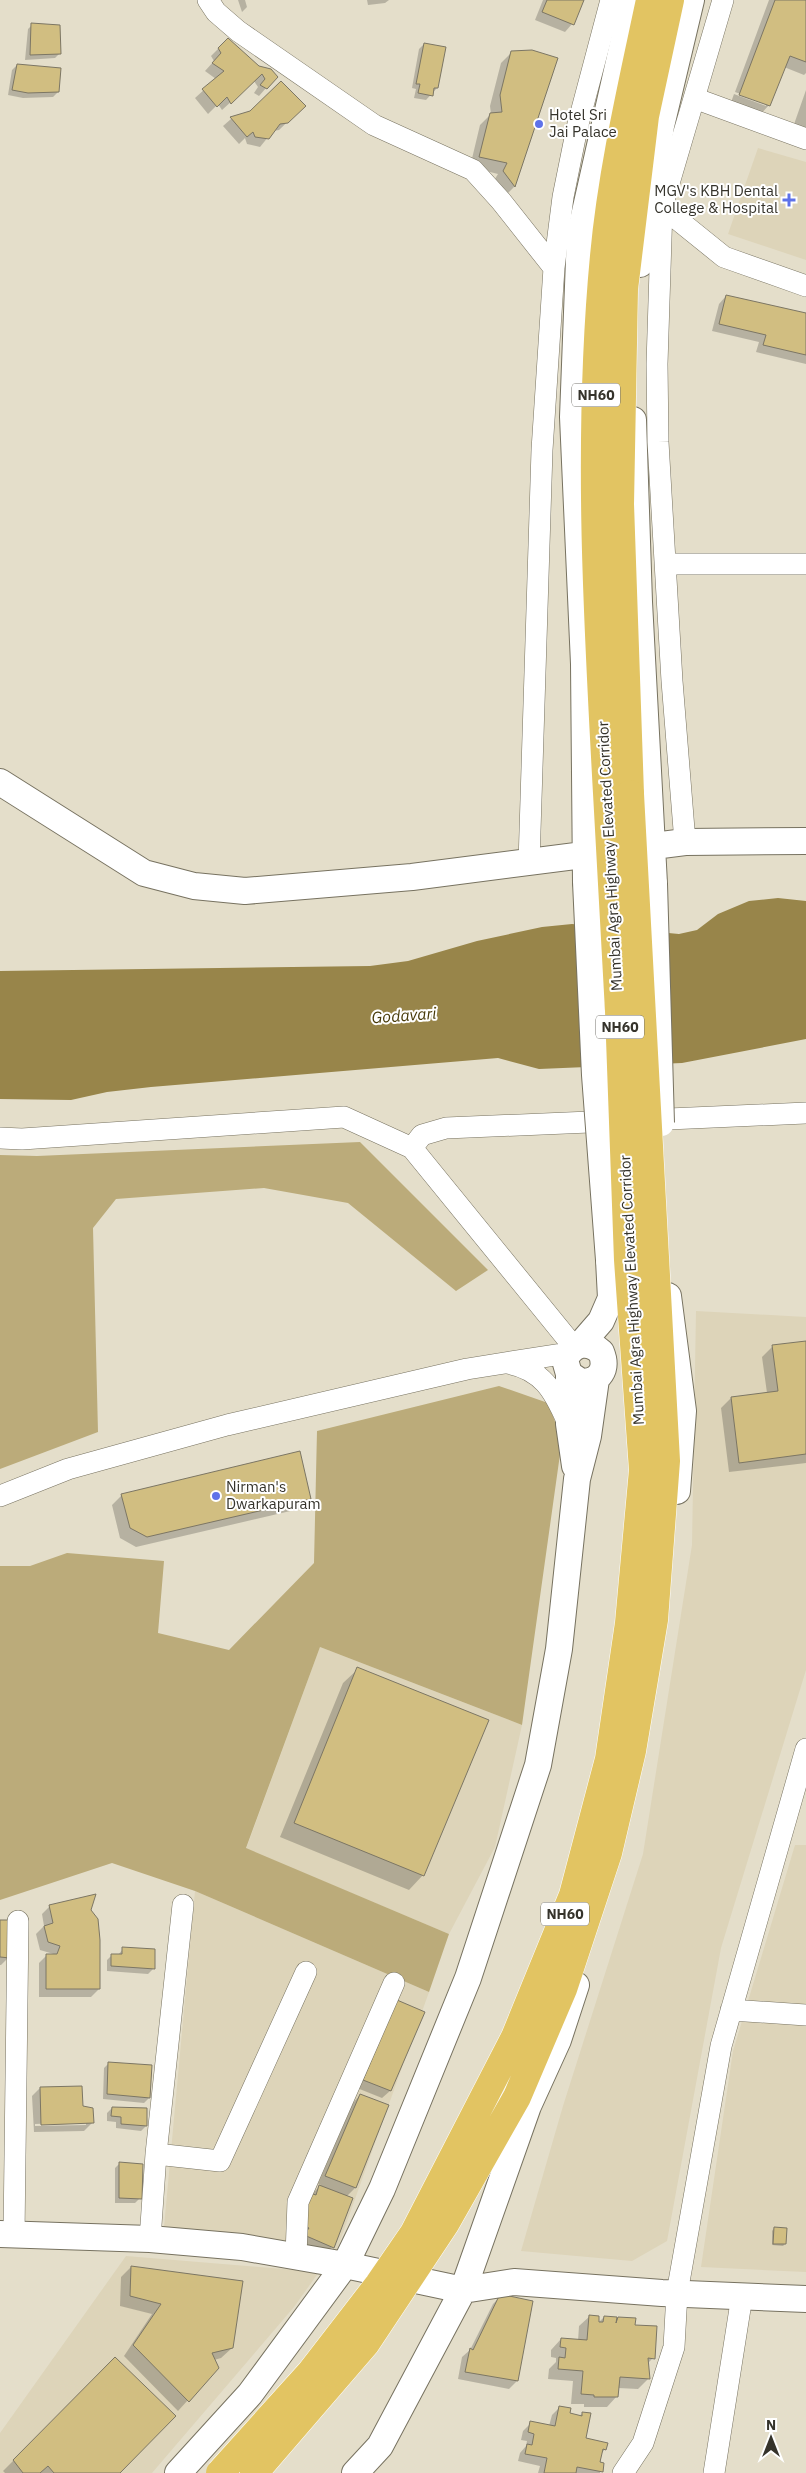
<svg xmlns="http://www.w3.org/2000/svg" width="806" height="2473" font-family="'IBM Plex Sans',sans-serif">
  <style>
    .built { fill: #ddd4b9 }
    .green { fill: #bbab7a }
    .water { fill: #98854a }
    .shadow { fill: #0003; fill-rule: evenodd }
    .building { fill: #d1be81; stroke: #7c7664 }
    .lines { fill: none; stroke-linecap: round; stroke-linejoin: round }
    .minor-casing { stroke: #777260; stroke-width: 22 }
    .tertiary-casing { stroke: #777260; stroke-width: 28 }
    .motorway-casing { stroke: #fff; stroke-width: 29 }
    .minor { stroke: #fff; stroke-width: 21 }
    .tertiary { stroke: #fff; stroke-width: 26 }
    .motorway { stroke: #e2c462; stroke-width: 28 }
    .tertiary-bridge-casing { stroke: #777260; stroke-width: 28; stroke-linecap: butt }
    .motorway-bridge-casing { stroke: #fff; stroke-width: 29; stroke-linecap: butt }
    .tertiary-bridge { stroke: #fff; stroke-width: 26 }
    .motorway-bridge { stroke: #e2c462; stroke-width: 28 }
    .poi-dot { fill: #5e72e9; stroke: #fff; stroke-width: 2 }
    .labels { text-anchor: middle; stroke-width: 4; stroke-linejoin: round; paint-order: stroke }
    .shield { fill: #fff; stroke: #72706b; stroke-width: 1 }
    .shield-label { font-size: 14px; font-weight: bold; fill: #35332b }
    .poi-label { font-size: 15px; fill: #35332b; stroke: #fff; text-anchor: start }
    .street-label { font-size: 15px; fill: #35332b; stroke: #fff }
    .water-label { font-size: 16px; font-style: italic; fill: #473907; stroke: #fff }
  </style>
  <rect width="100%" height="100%" fill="#e4deca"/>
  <!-- built -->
  <path class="built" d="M758 148 806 162V260L728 234Z
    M696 1311 806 1317V1670L721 1948 667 2241 632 2261 521 2251 563 2106 643 1854 692 1545Z
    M320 1647 522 1725 495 1847 449 1934 246 1849Z
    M795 1845H806V2272L701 2267 733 2051Z
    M195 1891 429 1992 335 2255 164 2227Z
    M126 2256 319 2272 294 2307 152 2473H0V2433Z"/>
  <!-- green -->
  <path class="green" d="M360 1142 488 1270 456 1291 348 1203 264 1188 116 1199 93 1228 98 1432 0 1469V1155L37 1156Z
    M499 1386 548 1403 562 1440 522 1725 320 1647 246 1848 449 1934 429 1992 195 1891 112 1863 0 1900V1566H30L67 1553 164 1561 158 1633 229 1650 314 1563 317 1431Z"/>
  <!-- water -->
  <path class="water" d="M778 898 806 901V1039L682 1063 539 1069 498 1058 151 1087 107 1092 71 1100 0 1099V971L370 966 408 961 477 941 542 927 572 924 679 934 697 930 718 914 749 901Z"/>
  <!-- shadow -->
  <path class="shadow" d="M238 0H245L247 7 242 12Z
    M367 0H389L385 3 368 5Z
    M543 0H583L572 24 565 32 535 20Z
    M769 0H806V73L804 75 784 67 769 105 759 116 730 105 734 94 766 106V103L735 92Z
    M33 24 60 53 55 58 25 60 28 29Z
    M228 39 259 67 270 70 266 88 259 96 254 93 258 87 254 81 222 110 218 104 208 114 195 98 216 79 205 71 214 61 211 56Z
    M424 44 437 88 426 100 414 98 416 89 412 88 419 49Z
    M511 53 556 59 514 187 504 197 493 182 498 174 470 167 480 125 491 114 490 106 501 63Z
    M17 65 58 92 53 97 23 98 8 95 12 70Z
    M806 90V135L792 130Z
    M304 106 279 130 273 131 260 147 247 144 245 138 239 144 223 126 231 119 250 112Z
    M726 296 806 314V364L756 352 759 342 712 331 719 304Z
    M806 1342V1463L729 1472 721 1408 731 1398 767 1393 762 1357 772 1347Z
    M122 1495 309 1498 299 1509 136 1547 120 1538 112 1505Z
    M358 1669 423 1875 409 1890 280 1837 343 1683Z
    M94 1896 90 1910 99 1989 91 1997H39V1963L47 1955H57L40 1950 36 1934 44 1926 42 1914 49 1907Z
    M0 1922 9 1957 1 1965H0Z
    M123 1949 153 1969 148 1974 107 1971V1960L112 1955H118Z
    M389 2010 423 2013 390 2091 382 2098 357 2088Z
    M109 2063 149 2098 144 2103 103 2099 104 2068Z
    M40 2088 81 2107 92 2123 84 2131 34 2132 32 2096ZM86 2122V2125L35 2126V2124Z
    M360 2095 355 2188 346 2197 332 2247 325 2255 298 2243 311 2195 321 2185 318 2184 353 2103Z
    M112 2108 146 2126 141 2131 116 2128V2122L107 2121V2113Z
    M120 2163 140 2198 135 2203H115V2168Z
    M774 2228 785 2244 783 2246 772 2245V2231Z
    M131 2267 232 2348 221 2358 214 2360 217 2368 178 2411 124 2356 152 2314 120 2306 121 2277Z
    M501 2296 531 2302 517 2381 509 2389 458 2379 462 2357 470 2350 493 2304Z
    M590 2316 597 2324 604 2317 615 2322 619 2318 634 2326 653 2358 647 2364 648 2379 638 2389 618 2388 617 2396 607 2407H584V2404H571L573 2381 548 2379 549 2369 556 2362V2358L551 2357V2350L561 2339 578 2341 579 2326Z
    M115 2359 118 2473H5L3 2471Z
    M560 2407 569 2414 579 2416 583 2413 585 2439 605 2449 601 2454 600 2473H538L540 2466 518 2461 520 2453 526 2446 527 2441 521 2440 523 2431 531 2423 549 2426 552 2415Z"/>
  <!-- building -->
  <path class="building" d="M547 0H584L574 25 542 12Z
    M775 0H806V62L790 56 770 106 739 95Z
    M31 23 60 25 61 54 30 55Z
    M228 38 259 66 271 69 278 77 267 89 260 85 265 79 262 74 231 104 227 97 217 107 202 89 224 71 212 63 221 53 218 48Z
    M424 43 446 47 438 88H434L433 96 418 93 420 84H416Z
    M532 50 558 58 515 187 503 171 507 163 479 157 490 113 502 112 500 95 511 51Z
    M17 64 61 68 59 92 28 93 12 90Z
    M281 81 306 106 288 123 280 124 269 139 255 137 253 132 247 137 230 117 250 111Z
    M726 295 806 313V355L763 345 766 335 719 324Z
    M806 1341V1454L739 1463 731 1397 778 1391 772 1345Z
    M300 1451 311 1499 147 1537 130 1528 121 1494Z
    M357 1667 489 1720 424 1876 294 1823Z
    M96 1894 91 1910 98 1919 100 1940V1989H46V1954H57L60 1946 48 1942 44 1926 53 1923 49 1905Z
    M0 1920H10V1958L0 1957Z
    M122 1947 155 1949V1969L111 1966V1954H122Z
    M397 2000 425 2012 391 2091 363 2080Z
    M108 2062 152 2065 150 2098 107 2094Z
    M82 2086 83 2106 93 2108 94 2123 41 2125 40 2087Z
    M360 2094 389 2105 356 2188 325 2176Z
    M112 2107 147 2108V2126L121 2124V2117L111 2116Z
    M119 2162 143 2164 142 2199 119 2198Z
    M319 2185 353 2198 334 2248 304 2235 309 2228 302 2225 310 2193 316 2195Z
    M774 2227 787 2228 786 2244H773Z
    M131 2266 243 2281 233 2348 212 2353 219 2368 189 2402 133 2345 161 2304 130 2296Z
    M500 2294 533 2301 518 2381 465 2372 470 2348 473 2350Z
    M589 2315 599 2316V2322H603L604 2316 617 2317 616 2323 618 2317 636 2318 635 2325 657 2326 655 2359 648 2358 650 2379 620 2377 618 2397H594V2395L581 2394 583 2371 558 2369 559 2357 565 2358 566 2348 560 2347 561 2338 587 2340Z
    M115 2357 176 2416 120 2473H54L48 2466 40 2473H23L13 2460Z
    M559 2406 571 2408 570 2413 582 2416V2412L591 2413 586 2438 608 2443 606 2450 603 2449 600 2462 604 2463 603 2472 577 2467 576 2473H544L547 2458 525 2454 527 2444 532 2445 534 2434 528 2432 530 2421 555 2426Z"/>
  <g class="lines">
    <!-- minor casing -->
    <g class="minor-casing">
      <path id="minor" d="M208 0 216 12 238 31 374 125 473 170 501 201 554 268
        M694 98 806 139
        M662 207 724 257 806 286
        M666 564H806
        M685 842 672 681 658 442 657 364 662 207 723 0
        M529 863 542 450 554 268 563 197 577 128 611 0
        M646 1120 806 1113
        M0 1138 22 1139 344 1117 412 1148
        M574 1347 412 1148 422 1135 446 1128 613 1121
        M507 1363C542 1369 554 1391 567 1421
        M0 1496 68 1469 227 1425 467 1369 568 1353
        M731 2010 806 2015
        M156 2154 183 1905
        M14 2235 18 1921
        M150 2239 156 2154 220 2161 306 1972
        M296 2256 298 2202 394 1983
        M623 2473 643 2443 674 2347 677 2293 721 2046 806 1749
        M714 2473 742 2296"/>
    </g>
    <!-- tertiary casing -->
    <g class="tertiary-casing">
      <path id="tertiary" d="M640 264 661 126 691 0
        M633 420 639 602 654 884
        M0 782 144 873 194 886 245 891 412 877 685 842 806 841
        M586 882 584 664 573 417 580 234 633 0
        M668 1296 683 1411 677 1491
        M581 1344 601 1321 611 1298 609 1260
        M569 1374 581 1382C600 1382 608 1369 601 1352 588 1340 572 1343 565 1360L569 1374V1424L575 1466
        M0 2234 150 2239 242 2247 345 2265 463 2290 514 2282 662 2293 806 2299
        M178 2473 250 2394 345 2265 382 2189 468 1978 538 1765 559 1649 577 1479 588 1436 596 1379
        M355 2473 380 2446 463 2290 528 2106 558 2040 576 1985"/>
    </g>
    <!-- motorway casing -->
    <g class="motorway-casing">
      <path id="motorway" d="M607 793C597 614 587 435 604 256 612 170 632 85 650 0
        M630 794 620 504 624 289 645 116 670 0"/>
    </g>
    <!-- minor -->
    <use href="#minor" class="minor"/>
    <!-- tertiary -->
    <use href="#tertiary" class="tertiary"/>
    <!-- motorway -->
    <use href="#motorway" class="motorway"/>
    <!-- tertiary-bridge casing -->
    <g class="tertiary-bridge-casing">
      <path id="tertiary-bridge" d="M586 882 595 1075 609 1260
        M654 884 661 1123"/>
    </g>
    <!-- motorway-bridge casing -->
    <g class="motorway-bridge-casing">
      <path id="motorway-bridge" d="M220 2473 311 2372 379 2284 414 2233 515 2037 573 1895 609 1759 629 1623 643 1470 628 1260 619 1011 607 793
        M254 2473 366 2343 445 2224 517 2097 563 1989 608 1853 632 1751 654 1620 666 1461 630 794"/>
    </g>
    <!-- tertiary-bridge -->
    <use href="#tertiary-bridge" class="tertiary-bridge"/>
    <!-- motorway-bridge -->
    <use href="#motorway-bridge" class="motorway-bridge"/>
  </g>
  <!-- markers -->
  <g class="poi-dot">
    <circle cx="539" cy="124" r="5"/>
    <path d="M786.5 192.5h5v5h5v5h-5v5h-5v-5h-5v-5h5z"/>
    <circle cx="216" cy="1496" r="5"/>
  </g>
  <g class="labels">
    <!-- shield labels -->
    <g class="shield">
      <rect x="572" y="383.5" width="48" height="23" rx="4"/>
      <rect x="596" y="1015.5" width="48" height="23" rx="4"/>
      <rect x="541" y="1902.5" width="48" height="23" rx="4"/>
    </g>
    <g class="shield-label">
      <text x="596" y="400">NH60</text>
      <text x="620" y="1032">NH60</text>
      <text x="565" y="1919">NH60</text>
    </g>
    <!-- poi labels -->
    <g class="poi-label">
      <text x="549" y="120">Hotel Sri<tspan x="549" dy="17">Jai Palace</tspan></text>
      <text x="778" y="196" text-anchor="end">MGV's KBH Dental<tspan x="778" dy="17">College &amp; Hospital</tspan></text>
      <text x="226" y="1492">Nirman's<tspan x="226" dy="17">Dwarkapuram</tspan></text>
    </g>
    <!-- street labels -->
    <g class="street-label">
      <text transform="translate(610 856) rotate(-93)" y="5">Mumbai Agra Highway Elevated Corridor</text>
      <text transform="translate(632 1290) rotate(-93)" y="5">Mumbai Agra Highway Elevated Corridor</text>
    </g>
    <!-- water labels -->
    <g class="water-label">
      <text transform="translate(404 1015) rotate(-4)" y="6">Godavari</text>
    </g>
  </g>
  <!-- north arrow -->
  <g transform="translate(771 2438)" stroke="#ffffff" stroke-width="4" paint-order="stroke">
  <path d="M0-4L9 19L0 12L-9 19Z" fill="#35332b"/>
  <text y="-8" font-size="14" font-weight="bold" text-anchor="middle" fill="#35332b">N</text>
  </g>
</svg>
